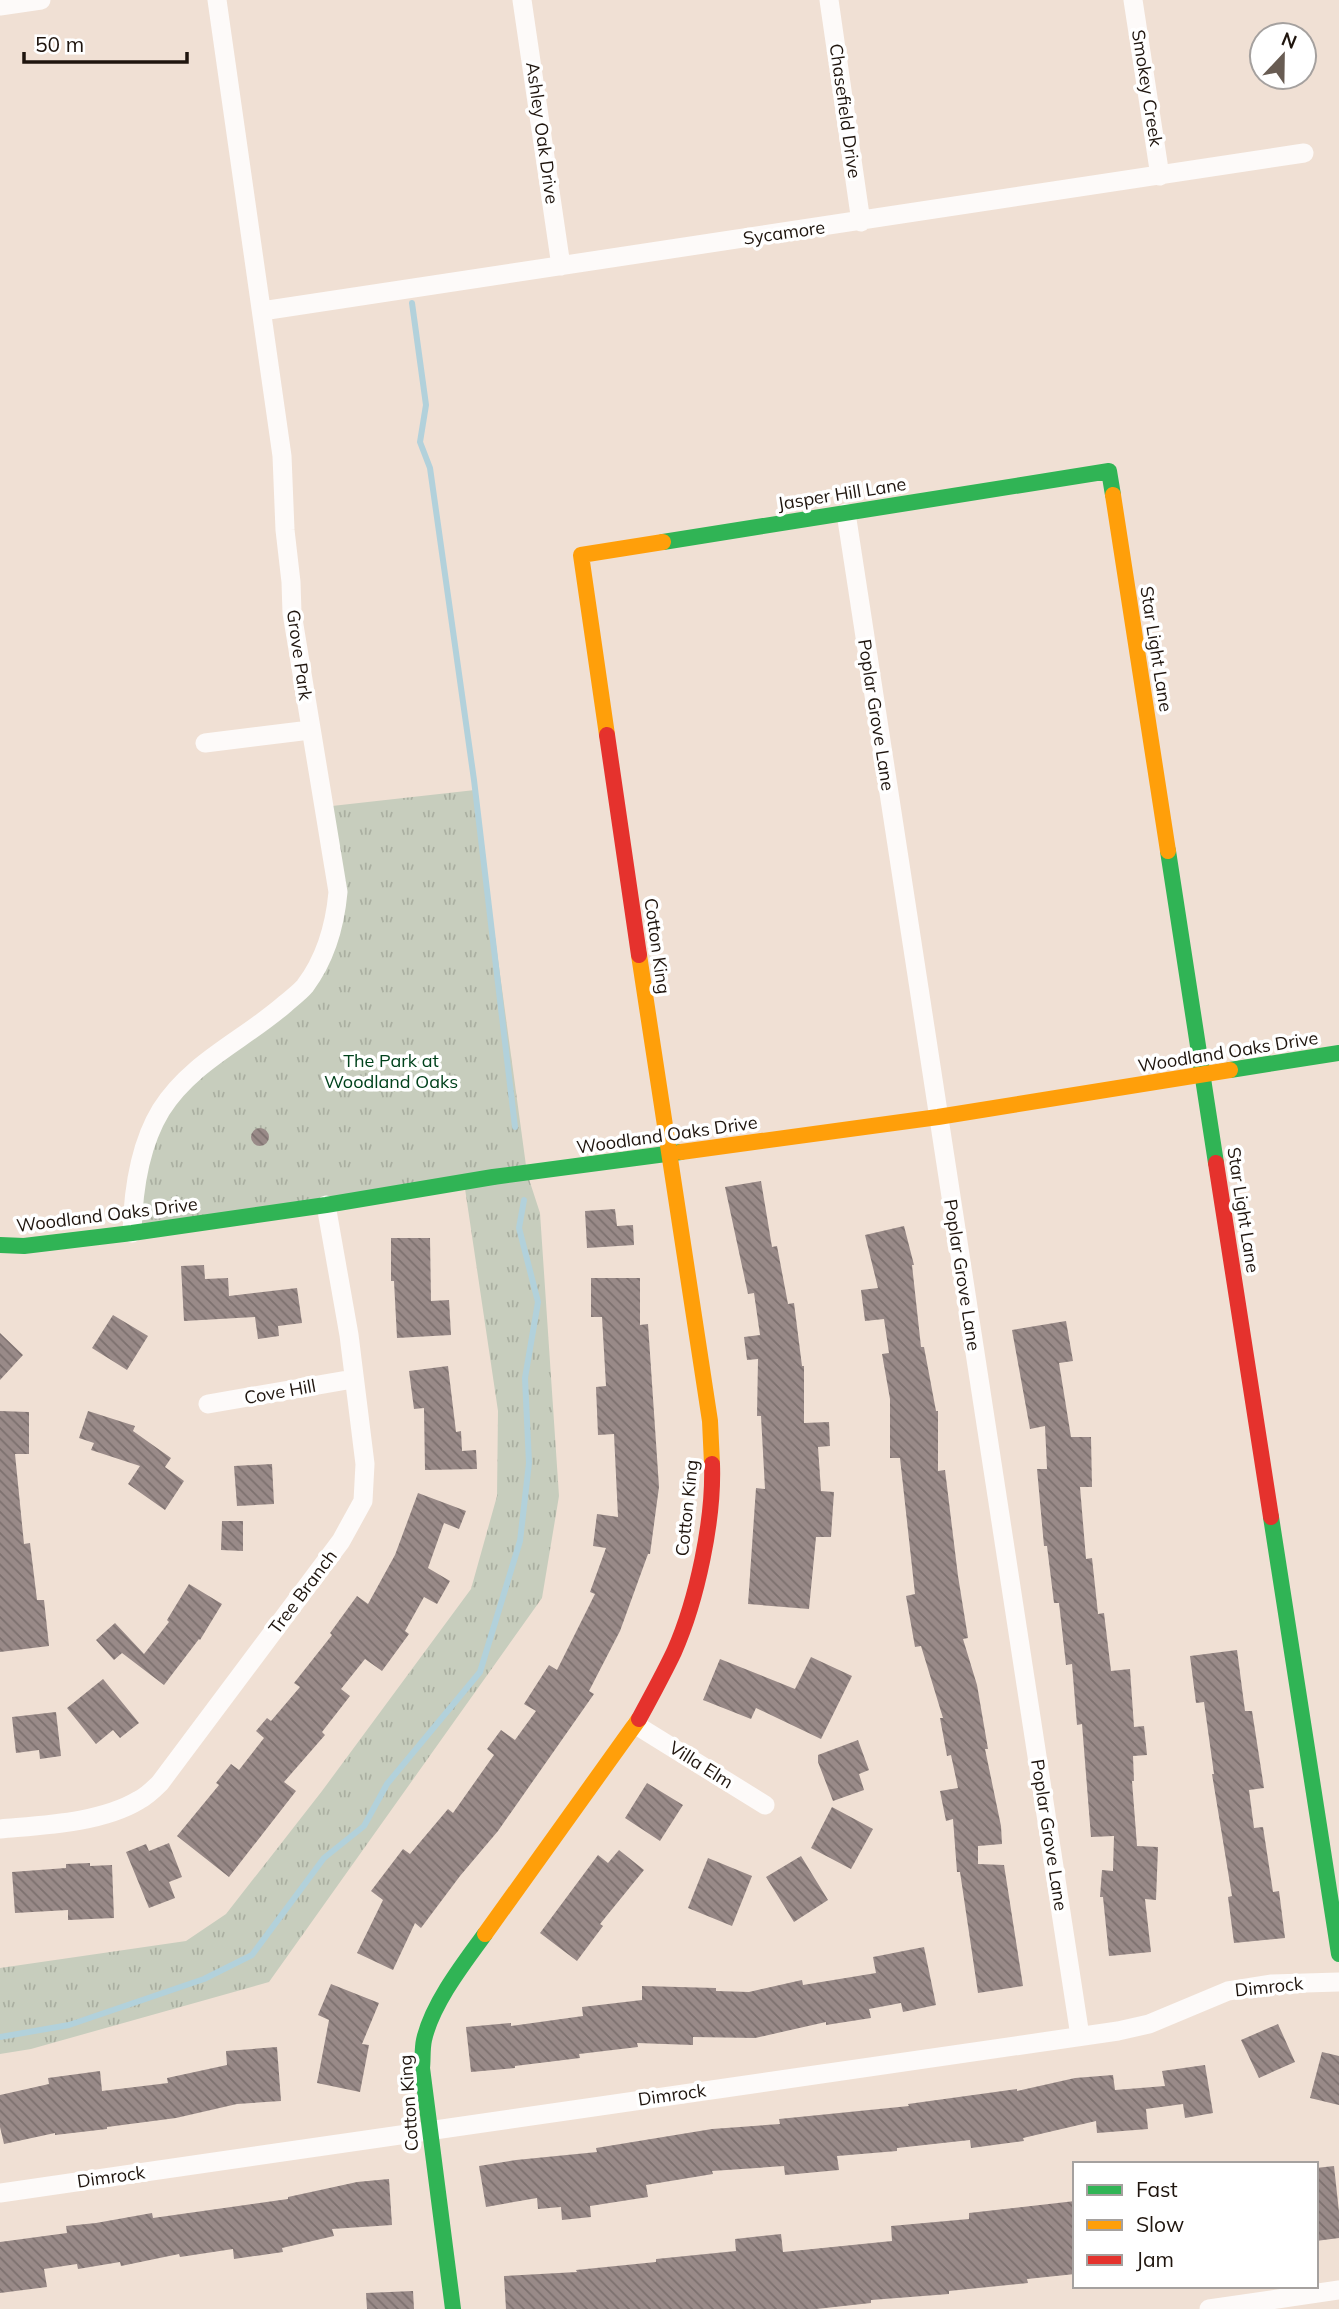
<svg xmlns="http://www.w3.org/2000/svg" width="1339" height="2309" font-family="Mulish,sans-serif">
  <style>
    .park { fill: url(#park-tufts) }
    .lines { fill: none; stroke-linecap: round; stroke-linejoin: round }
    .stream { stroke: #b2d1db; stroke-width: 6 }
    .building { fill: url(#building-back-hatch) }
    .street { stroke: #fdfaf9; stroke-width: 19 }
    .fast { stroke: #30b455; stroke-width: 16 }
    .slow { stroke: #ff9f0a; stroke-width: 16 }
    .jam { stroke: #e5322d; stroke-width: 16 }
    .labels { text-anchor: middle; stroke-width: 7; stroke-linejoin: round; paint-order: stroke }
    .street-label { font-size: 18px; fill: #1f150e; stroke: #fff }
    .park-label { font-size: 18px; fill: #00421c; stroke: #fff }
  </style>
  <defs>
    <pattern id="park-tufts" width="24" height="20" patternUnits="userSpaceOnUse" patternTransform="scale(1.75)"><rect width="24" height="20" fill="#c7cdbd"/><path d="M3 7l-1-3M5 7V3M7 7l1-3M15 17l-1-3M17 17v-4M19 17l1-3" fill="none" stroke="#aaafa1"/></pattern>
    <pattern id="building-back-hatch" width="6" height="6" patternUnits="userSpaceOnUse" patternTransform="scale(1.75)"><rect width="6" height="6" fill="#998a88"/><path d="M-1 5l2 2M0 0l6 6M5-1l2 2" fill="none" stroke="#7c706e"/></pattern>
  </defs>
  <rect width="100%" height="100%" fill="#f0e0d4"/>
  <!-- park -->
  <path class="park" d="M475 790 527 1173 540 1213 559 1496 542 1598 269 1982 31 2049 0 2054V1968L186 1941 226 1914 322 1791 471 1589 497 1496 498 1411 464 1182 132 1233 160 1111 304 987 336 921 323 807Z"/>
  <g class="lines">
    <!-- stream -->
    <path class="stream" d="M412 303 426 405 420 442 430 468 474 780 515 1127
      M0 2037 69 2025 204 1979 252 1955 324 1858 364 1826 387 1784 480 1672 520 1541 529 1463 525 1378 538 1302 519 1228 524 1200"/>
  </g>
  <!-- building -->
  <path class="building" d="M251 1137a9 9 0 1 1 18 0a9 9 0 1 1-18 0Z
    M761 1181 772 1247 777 1246 788 1304 794 1303 802 1366H804V1423L829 1422 830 1446 818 1447 821 1491 834 1492 831 1537H816L809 1609 748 1604 756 1488 765 1489 761 1416H757L758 1359 747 1360 744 1337 760 1335 754 1293 748 1294 725 1187Z
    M615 1209 617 1226 633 1225 634 1245 587 1248 585 1211Z
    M904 1226 914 1265H912L921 1347H924L936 1411H938V1471L945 1470 958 1576 968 1638 963 1639 977 1685 988 1749H985L1001 1826 1002 1844 978 1846V1864L1004 1865 1023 1986 978 1993 960 1872H957L953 1819 946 1821 940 1791 958 1788 951 1755 947 1756 940 1718H943L921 1646 915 1647 906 1596 915 1594 900 1458H890V1399L882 1354 889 1353 884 1319 865 1321 861 1290 878 1288 865 1235Z
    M391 1238H430L431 1301 449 1300 451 1335 397 1338 394 1281H391Z
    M204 1265 205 1279 228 1278 229 1296 297 1288 302 1323 278 1326 279 1336 258 1339 255 1317 184 1321 181 1266Z
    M591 1278H640V1325L648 1324 659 1487 650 1554H648L620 1631 589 1691 594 1694 498 1831 460 1876 421 1928 415 1923 393 1970 357 1953 383 1900 371 1891 403 1849 410 1854 448 1809 453 1813 494 1755 487 1749 501 1730 515 1740 536 1711 524 1704 549 1665 557 1670 595 1594 590 1592 606 1548 593 1546 597 1514 618 1517 614 1434 598 1435 596 1387 606 1386 602 1317H591Z
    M113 1315 148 1336 127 1370 92 1348Z
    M1066 1321 1073 1361 1059 1363 1071 1437H1091L1092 1487H1080L1086 1559 1092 1558 1098 1614 1104 1613 1111 1671 1130 1669 1134 1727 1144 1726 1147 1755 1133 1756 1134 1781H1132L1137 1846 1158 1847 1156 1900 1145 1899 1151 1952 1109 1956 1103 1897H1100L1102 1870 1113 1871 1114 1836 1091 1837 1082 1724 1077 1725 1072 1664 1066 1665 1059 1603H1054L1047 1546H1044L1037 1469H1047L1045 1426 1030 1429 1012 1330Z
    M0 1333 23 1355 0 1380Z
    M448 1366 456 1432 461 1431 462 1451 476 1450 477 1469 425 1470 424 1408 414 1409 409 1371Z
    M0 1411 29 1412V1454H15L24 1544 30 1543 37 1600H44L49 1646 0 1652Z
    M88 1411 135 1426 133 1431 171 1458 165 1467 184 1481 165 1510 128 1484 140 1466 91 1450 94 1443 79 1438Z
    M272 1464 274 1504 237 1506 234 1466Z
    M418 1493 466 1511 459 1529 444 1523 428 1568 450 1581 437 1604 424 1597 405 1631 409 1634 382 1671 365 1659 341 1689 350 1696 322 1732 325 1735 284 1782 296 1791 229 1877 177 1836 219 1785 216 1783 231 1764 239 1770 264 1738 256 1731 267 1718 271 1721 300 1687 294 1683 332 1635 330 1633 357 1596 368 1604 395 1555Z
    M222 1521H243V1551L221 1550Z
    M189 1584 222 1604 200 1640 199 1639 164 1685 122 1653 114 1660 96 1640 115 1623 144 1654 169 1622 167 1620Z
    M1237 1650 1245 1711H1252L1264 1788 1249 1790 1254 1828 1263 1827 1273 1892 1279 1891 1285 1938 1234 1943 1228 1897 1232 1896 1212 1774H1214L1204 1702 1196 1703 1190 1656Z
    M811 1657 852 1676 821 1739 756 1708 751 1719 703 1700 720 1659 795 1689Z
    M103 1679 139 1723 120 1738 113 1730 96 1744 67 1708Z
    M56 1712 61 1756 40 1759 39 1750 16 1753 12 1717Z
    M858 1740 869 1770 859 1774 864 1790 833 1801 818 1762V1755Z
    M647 1783 683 1805 660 1841 625 1818Z
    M832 1807 873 1829 851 1869 811 1848Z
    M169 1843 182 1877 169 1882 175 1898 149 1908 126 1852 146 1844 149 1851Z
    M619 1850 644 1870 600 1924 603 1926 577 1961 540 1933 598 1855 608 1863Z
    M801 1856 828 1900 794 1922 766 1877Z
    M708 1858 752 1876 732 1926 688 1908Z
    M90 1863V1866L112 1865 114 1918 68 1920V1910L15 1913 12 1872 66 1868V1864Z
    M924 1947 936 2005 903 2012 901 2003 869 2009 871 2018 826 2025V2022L755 2038 693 2037V2045L637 2043 638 2047 579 2054 580 2058 515 2066V2068L471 2072 466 2027 511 2023V2026L583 2016 582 2007 642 2000V1986L716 1988V1991L749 1992 802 1980 803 1985 876 1973 873 1957Z
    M331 1984 379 2003 362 2044 369 2045 360 2092 317 2083 329 2020 318 2015Z
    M1278 2024 1295 2062 1259 2078 1241 2040Z
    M277 2047 281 2101 237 2104 176 2118 107 2127V2129L55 2135V2133L4 2144 0 2127V2095L49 2084 48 2078 100 2071 102 2091 168 2083 167 2078 227 2065 226 2051Z
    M1322 2052 1339 2056V2105L1310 2098Z
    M1205 2065 1213 2113 1185 2118 1183 2104 1146 2109 1148 2129 1097 2133 1096 2121 1023 2138 1024 2141 971 2148 970 2140 897 2148V2151L837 2156 839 2170 785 2175 784 2166 712 2171 713 2174 646 2185 648 2197 590 2206 591 2217 562 2220 561 2207 538 2209 537 2198 486 2207 479 2166 516 2160 597 2152 596 2148 712 2129 780 2124 779 2119 909 2106 908 2104 1017 2089V2091L1075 2078 1113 2075 1115 2090 1165 2086 1162 2071Z
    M1334 2166 1339 2212V2238L1316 2241V2168Z
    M389 2179 392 2225 332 2229 334 2236 282 2248 283 2252 234 2259 233 2249 180 2257 179 2254 121 2266 120 2262 78 2269 77 2264 44 2269 47 2287 0 2293V2242L67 2233 66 2226 96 2223 152 2213 153 2218 288 2199V2197L357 2182Z
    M1075 2201V2274L1027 2279 1028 2283 949 2291V2294L871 2300V2303L816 2309H506L504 2276 577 2272 576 2270 656 2262V2259L736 2251 735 2239 781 2234 783 2252 892 2241 891 2226 969 2219V2213Z
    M413 2291 414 2309H367L366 2293Z"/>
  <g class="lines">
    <!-- street -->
    <path class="street" d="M522 0 561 266
      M829 0 861 222
      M1133 0 1160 176
      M0 6 41 0
      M262 311 1304 153
      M846 513 1080 2036
      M205 743 310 730
      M132 1233C133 1192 139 1146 161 1110 191 1062 244 1040 285 1004 292 998 300 992 305 986 326 958 335 925 338 892L292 613 291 582 285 530 282 456 217 0
      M208 1404 353 1379
      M636 1725 765 1805
      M0 1829C43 1825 101 1823 139 1800 147 1796 154 1789 160 1783L341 1541 363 1501 365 1464 349 1335 326 1205
      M0 2193 1118 2031 1149 2024 1228 1991 1272 1984 1339 1982
      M1209 2309 1339 2290"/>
    <!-- fast -->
    <path class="fast" d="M663 542 1109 471 1113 495
      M1168 851 1216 1163
      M1230 1070 1339 1053
      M0 1245 24 1246 132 1233 326 1205 493 1177 681 1152
      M1271 1517 1339 1954
      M453 2309 422 2068C423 2059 422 2049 424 2040 432 2004 463 1964 485 1934"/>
    <!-- slow -->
    <path class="slow" d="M1113 495 1168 851
      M607 735 581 555 663 542
      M639 955 710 1421 712 1464
      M681 1152 938 1117 1230 1070
      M485 1934 639 1719"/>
    <!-- jam -->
    <path class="jam" d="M607 735 639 955
      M1216 1163 1271 1517
      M639 1719C651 1697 663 1675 674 1652 697 1600 714 1520 712 1464"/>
  </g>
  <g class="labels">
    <!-- street labels -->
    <g class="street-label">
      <text transform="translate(1147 88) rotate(81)" y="6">Smokey Creek</text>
      <text transform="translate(845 111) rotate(82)" y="6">Chasefield Drive</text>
      <text transform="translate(542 133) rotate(82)" y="6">Ashley Oak Drive</text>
      <text transform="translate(784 233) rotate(-8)" y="6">Sycamore</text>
      <text transform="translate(842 494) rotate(-9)" y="6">Jasper Hill Lane</text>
      <text transform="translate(1156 649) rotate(81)" y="6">Star Light Lane</text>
      <text transform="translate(299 655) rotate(82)" y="6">Grove Park</text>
      <text transform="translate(876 715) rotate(81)" y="6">Poplar Grove Lane</text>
      <text transform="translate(657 946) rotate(82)" y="6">Cotton King</text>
      <text transform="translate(1228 1052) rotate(-9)" y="6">Woodland Oaks Drive</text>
      <text transform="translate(667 1135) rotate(-8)" y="6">Woodland Oaks Drive</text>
      <text transform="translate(1243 1210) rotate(81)" y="6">Star Light Lane</text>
      <text transform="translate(107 1215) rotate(-7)" y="6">Woodland Oaks Drive</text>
      <text transform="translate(962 1275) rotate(81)" y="6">Poplar Grove Lane</text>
      <text transform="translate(280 1392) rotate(-10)" y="6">Cove Hill</text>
      <text transform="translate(687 1508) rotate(-84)" y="6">Cotton King</text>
      <text transform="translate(303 1592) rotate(-53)" y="6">Tree Branch</text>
      <text transform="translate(701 1765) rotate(32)" y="6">Villa Elm</text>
      <text transform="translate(1049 1835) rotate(81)" y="6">Poplar Grove Lane</text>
      <text transform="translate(1269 1987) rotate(-6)" y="6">Dimrock</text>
      <text transform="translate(672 2095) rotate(-8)" y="6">Dimrock</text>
      <text transform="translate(409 2103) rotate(-94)" y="6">Cotton King</text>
      <text transform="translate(111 2177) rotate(-8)" y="6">Dimrock</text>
    </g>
    <!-- park labels -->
    <g class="park-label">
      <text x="391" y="1067">The Park at<tspan x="391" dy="21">Woodland Oaks</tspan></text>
    </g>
  </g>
  <!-- legend -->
  <rect x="1073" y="2162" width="245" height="126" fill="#ffffff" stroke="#a5a19f" stroke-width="2"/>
  <rect x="1087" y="2185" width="35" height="10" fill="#30b455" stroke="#a5a19f" stroke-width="2"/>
  <text x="1136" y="2197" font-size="21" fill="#1f150e">Fast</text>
  <rect x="1087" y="2220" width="35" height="10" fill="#ff9f0a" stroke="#a5a19f" stroke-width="2"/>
  <text x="1136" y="2232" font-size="21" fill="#1f150e">Slow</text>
  <rect x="1087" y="2255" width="35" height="10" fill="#e5322d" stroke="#a5a19f" stroke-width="2"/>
  <text x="1136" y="2267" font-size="21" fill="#1f150e">Jam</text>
  <!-- north arrow -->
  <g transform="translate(1283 56) rotate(22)"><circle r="33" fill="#ffffff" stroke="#a5a19f" stroke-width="2"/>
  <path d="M0-5L12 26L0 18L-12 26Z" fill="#685c53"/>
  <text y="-10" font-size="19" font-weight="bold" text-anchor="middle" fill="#1f150e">N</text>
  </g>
  <!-- scale -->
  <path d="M24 52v10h163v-10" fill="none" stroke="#1f150e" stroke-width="3.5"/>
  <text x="35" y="52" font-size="21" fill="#1f150e" stroke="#ffffff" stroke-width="5" paint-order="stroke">50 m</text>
</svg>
